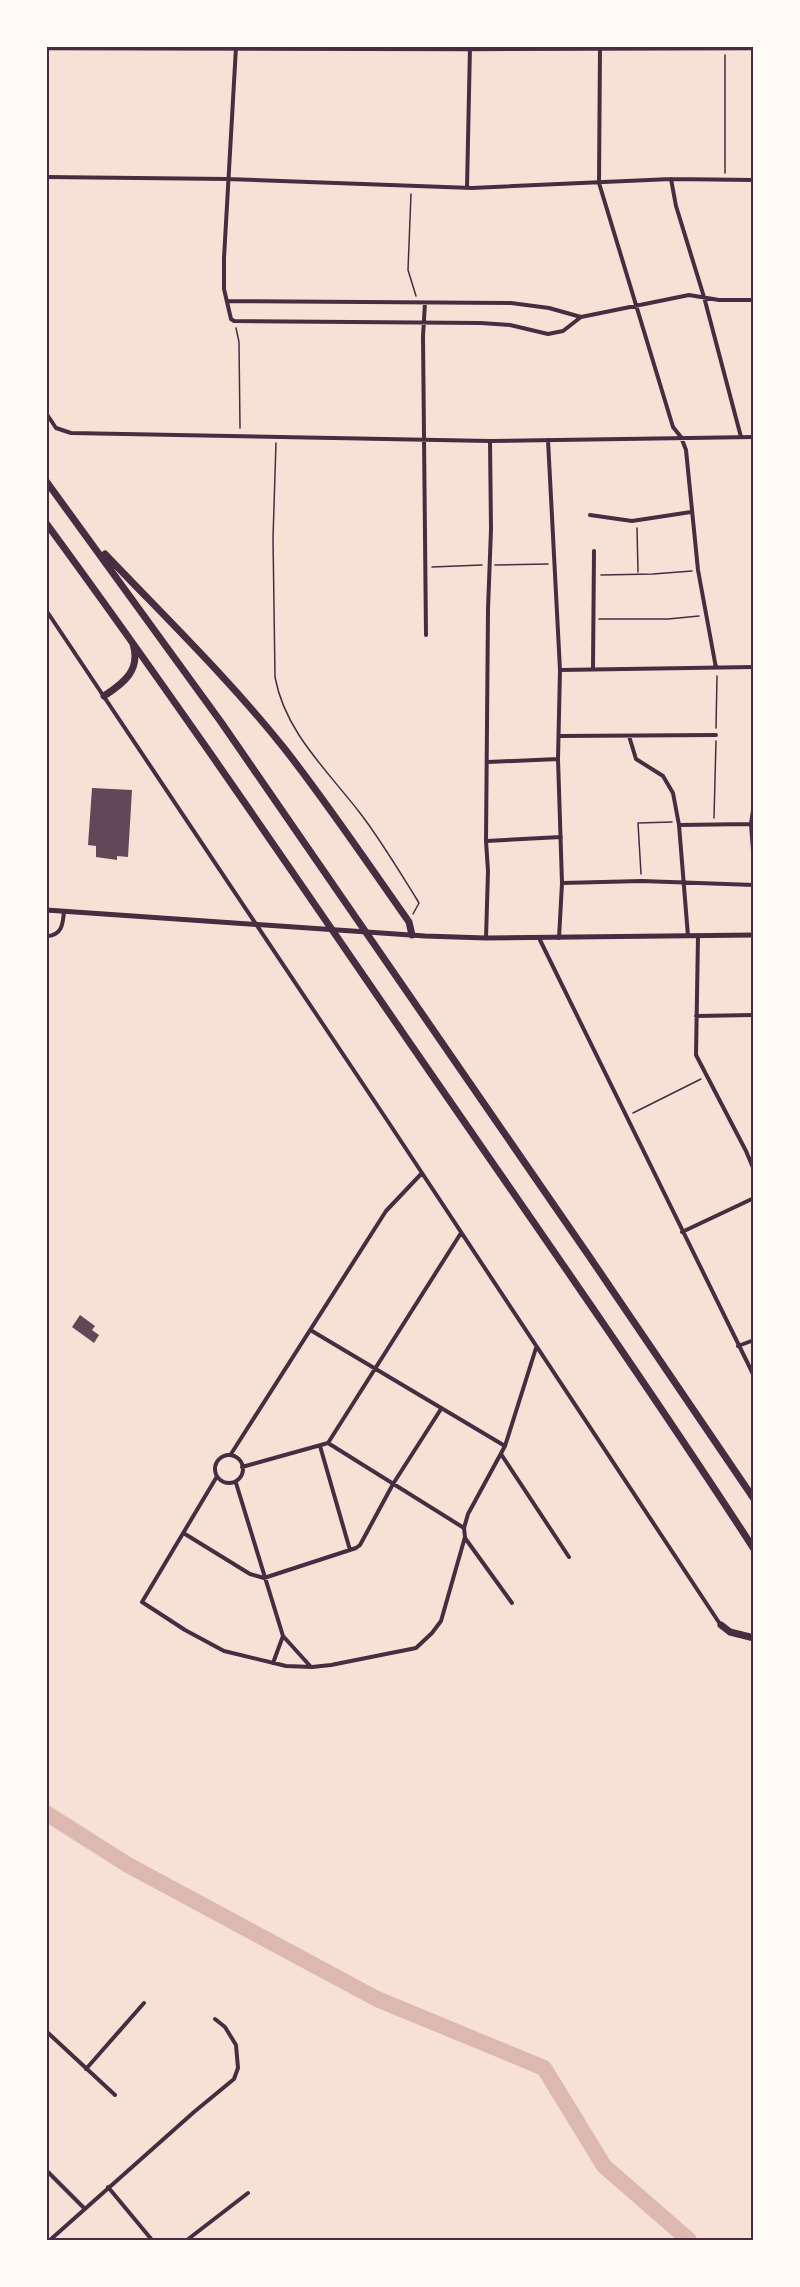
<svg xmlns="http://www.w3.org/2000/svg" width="800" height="2287" font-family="'Sofia Sans Condensed',sans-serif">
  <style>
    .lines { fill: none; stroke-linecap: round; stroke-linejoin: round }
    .river { stroke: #dcb8b0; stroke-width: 16 }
    .building { fill: #644757 }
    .path { stroke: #4a2c40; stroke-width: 1.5 }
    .minor { stroke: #4a2c40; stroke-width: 4 }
    .tertiary { stroke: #4a2c40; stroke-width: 4.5 }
    .secondary { stroke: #4a2c40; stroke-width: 5 }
    .trunk { stroke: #4a2c40; stroke-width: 7 }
    .neatline { fill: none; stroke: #4a2c40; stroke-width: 2 }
  </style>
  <rect width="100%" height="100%" fill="#f7e1d7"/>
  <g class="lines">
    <!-- river -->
    <path class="river" d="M46 1813 128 1865 377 1999 544 2068 604 2166 689 2240"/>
  </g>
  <!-- building -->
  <path class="building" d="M92 788 132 790 128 857 117 856V860L96 857V846L88 845Z
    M80 1315 95 1326 92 1330 99 1335 94 1343 72 1327Z"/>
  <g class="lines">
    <!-- path -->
    <path class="path" d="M725 55V173
      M411 194 408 270 416 296
      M236 328 239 342 240 428
      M276 443 273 538 275 677C285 732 327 770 360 813 380 839 398 869 416 898L419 903 413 914
      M637 528 638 572
      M495 565 548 564
      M432 567 482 565
      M601 575 653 574 692 571
      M599 619H668L699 616
      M716 728 717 676
      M714 818 716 741
      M641 874 638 823 672 822
      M633 1113 701 1079"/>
    <!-- minor -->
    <path class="minor" d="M236 47 224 258V289L231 319 234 321 481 323 510 325 548 334 563 331 581 317
      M600 47 599 183 673 427 681 437 686 450 698 570 716 668
      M46 177 227 179 472 188 671 179 754 180
      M671 179 676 206 704 297 741 437
      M467 188 470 46
      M227 301 511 303 549 308 581 317 689 295 719 300H754
      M425 303 423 336 426 635
      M46 413 56 428 71 433 490 441 754 437
      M548 440 560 670 558 759 562 883 559 938
      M590 515 632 521 691 512
      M46 610 385 1117 720 1624
      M593 668 594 551
      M560 670 754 667
      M559 736 716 735
      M629 736 636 759 663 776 673 793 679 825 688 936
      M488 762 558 759
      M754 803 751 824 754 863
      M679 825 751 824
      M486 841 561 837
      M562 883 642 881 754 885
      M46 936C62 936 63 924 64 911
      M698 936 696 1055 746 1151 754 1170
      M486 938 488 871 486 841 488 609 491 529 490 441
      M539 938 754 1376
      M696 1016 754 1015
      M682 1232 754 1198
      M312 1331 505 1446
      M738 1346 754 1340
      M328 1443 464 1528
      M320 1446 350 1550
      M231 1454 386 1211 422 1173
      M501 1454 569 1557
      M215 1469a14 14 0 1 1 28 0a14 14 0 1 1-28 0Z
      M242 1467 328 1443 461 1233
      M216 1478 142 1602 185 1630 224 1651 286 1666 312 1667 331 1665 416 1648 432 1633 441 1621 465 1537 464 1528 468 1514 505 1446 536 1348
      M236 1483 283 1636 273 1663
      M185 1534 250 1574 264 1578 356 1548 360 1545 393 1484 441 1409
      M465 1538 512 1603
      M283 1636 311 1667
      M46 2031 115 2095
      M86 2069 144 2003
      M46 2170 85 2209
      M108 2187 152 2240
      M50 2240 194 2112 234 2079 238 2068 236 2045 225 2027 215 2019
      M187 2240 248 2193"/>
    <!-- tertiary -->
    <path class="tertiary" d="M46 48 470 49 754 48"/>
    <!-- secondary -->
    <path class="secondary" d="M46 910 425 936 486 938 754 935"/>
    <!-- trunk -->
    <path class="trunk" d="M46 481 221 722 589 1256 754 1499
      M46 523C170 692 287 864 405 1036 522 1206 641 1375 754 1549
      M105 554C165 617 229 679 284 748 328 804 368 864 409 922L412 935
      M104 696C124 683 141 670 133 644
      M721 1625 730 1632 754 1638"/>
  </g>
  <!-- border -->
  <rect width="800" height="2287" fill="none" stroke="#fffaf5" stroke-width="96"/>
  <rect x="48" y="48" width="704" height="2191" class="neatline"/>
</svg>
